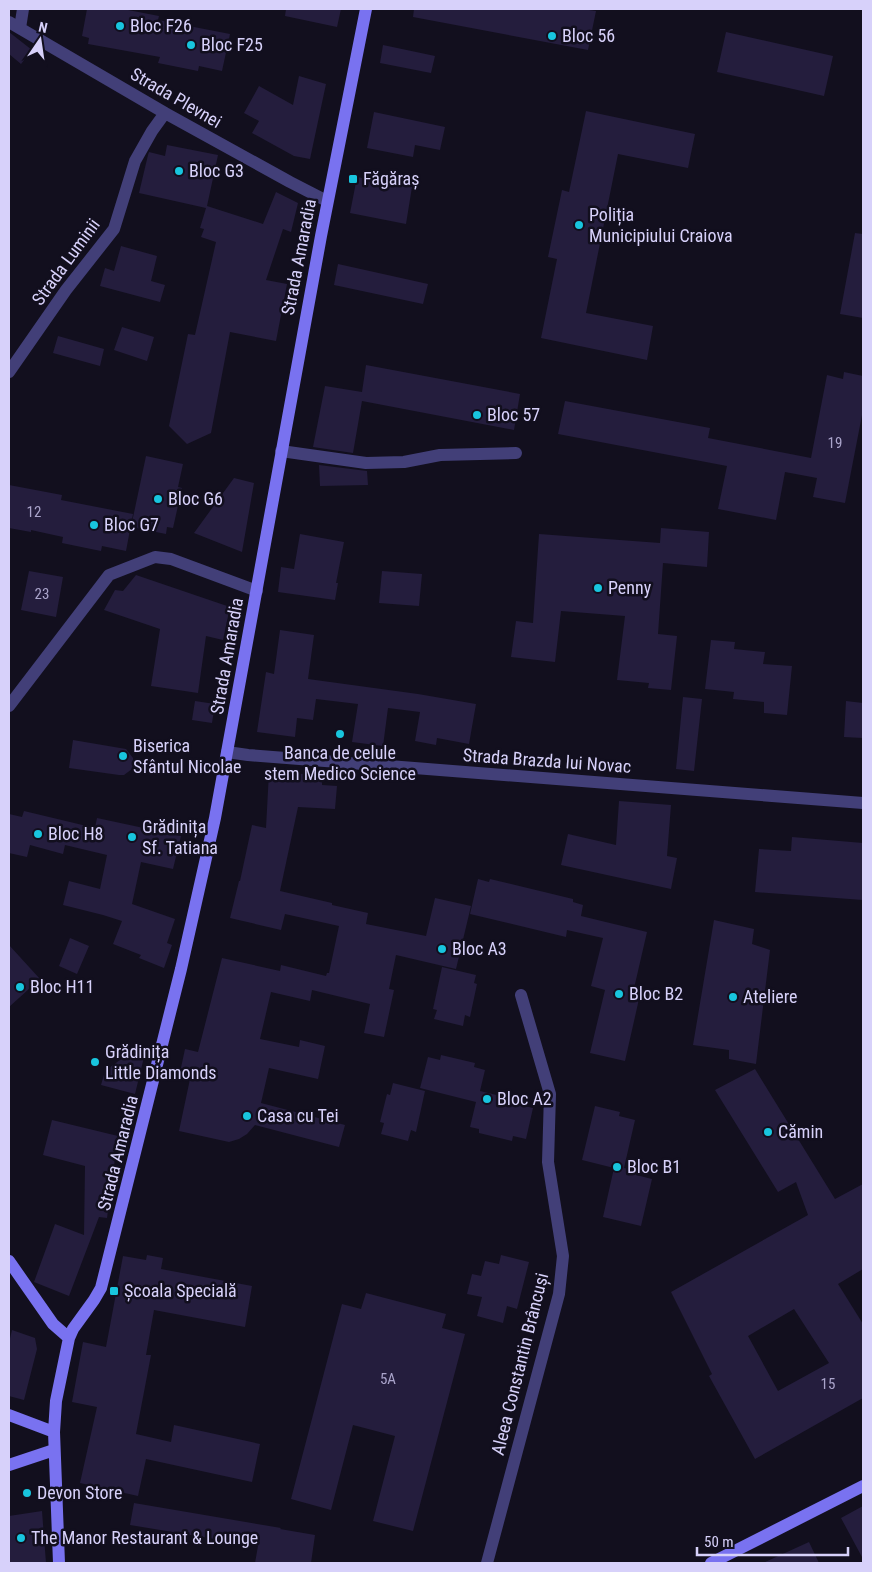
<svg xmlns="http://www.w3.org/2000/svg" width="872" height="1572" font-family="'Roboto Condensed',sans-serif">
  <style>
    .building { fill: #241d3d; fill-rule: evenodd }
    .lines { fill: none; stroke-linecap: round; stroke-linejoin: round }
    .street { stroke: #423f78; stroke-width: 12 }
    .secondary { stroke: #7972f0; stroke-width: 12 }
    .poi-dot { fill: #18c5de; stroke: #120f1e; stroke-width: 2 }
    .labels { text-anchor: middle; stroke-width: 5; stroke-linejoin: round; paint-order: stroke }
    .number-label { font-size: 15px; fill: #aaa4cb }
    .poi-label { font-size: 18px; fill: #d7d1fa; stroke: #120f1e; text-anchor: start }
    .street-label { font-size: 18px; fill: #d7d1fa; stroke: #120f1e }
  </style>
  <rect width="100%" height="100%" fill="#120f1e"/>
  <!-- building -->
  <path class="building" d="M87 9H123L159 16 158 20 230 34 222 71 199 66 198 71 158 63 160 57 88 44 89 38 82 36Z
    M286 9H341L337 27 285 16Z
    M414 9H582L596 11 588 50 413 17Z
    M9 32 32 50 21 64 9 54Z
    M726 32 833 56 824 96 717 72Z
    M383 45 435 56 431 73 380 63Z
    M299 76 326 84 310 159 294 156 252 133 259 121 244 113 259 86 293 105Z
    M586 111 695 134 688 168 618 154 586 313 653 326 647 360 541 338 557 259 548 257 562 190 569 192Z
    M374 112 445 127 440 150 415 145 413 157 367 148Z
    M167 145 218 155 207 206 263 224 276 192 298 203 291 232 283 229 266 280 287 284 276 341 230 332 211 433 187 444 169 426 188 334 195 335 216 242 201 237 204 229 200 228 206 208 139 193 148 155 149 152 165 156Z
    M357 177 412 187 406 224 350 213Z
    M855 233 863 234V318L840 314Z
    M121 246 157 256 151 281 165 285 160 302 100 286 105 268 114 271Z
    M338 264 428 284 423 304 334 285Z
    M122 327 154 337 147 361 114 350Z
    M58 336 104 349 100 366 53 353Z
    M366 365 520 394 514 430 362 401 353 453 313 447 325 386 362 392Z
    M844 372 863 376V410L845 503 813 497 817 478 785 472 776 520 718 509 727 466 558 434 565 401 710 428 708 438 811 458 827 375 843 379Z
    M146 456 183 464 178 487 182 488 173 528 167 527 166 534 131 527Z
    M319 465 367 471 368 485 320 486Z
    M234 478 254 483 242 552 194 533Z
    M9 485 62 495 61 500 133 514 126 551 102 546 101 551 91 549 62 543 63 537 31 530V532L9 528Z
    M661 528 709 532 707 567 663 563 658 634 677 636 671 690 648 688 649 683 617 680 625 616 561 611 555 662 511 657 516 621 533 623 539 534 660 543Z
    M300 534 344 542 336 583H338L335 600 278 592 281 567 294 569Z
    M29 571 63 577 56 617 21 610Z
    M382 571 422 574 419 606 379 603Z
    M136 575 230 607 223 640 206 636 198 693 151 686 160 629 104 610 115 590 123 591Z
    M280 630 314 635 308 679 418 694 476 704 469 744 437 738 436 745 415 741 420 712 388 708 383 746 352 742 358 704 316 699 313 720 297 718 295 737 257 732 266 672 274 674Z
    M711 640 735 642 734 649 765 652 763 664 792 666 787 715 764 713V702L733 699 734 692 705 689Z
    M683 697 702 699 694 771 676 769Z
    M195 701 215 704 212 723 192 720Z
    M846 701 863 703V738L844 737Z
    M73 740 126 749 133 758 134 763 132 769 124 775H119L69 768Z
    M269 772 322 775V785L337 786 335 809 298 807 280 891 332 903V905L368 913 366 924 426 936 435 898 471 906 456 969 396 955 389 989 394 990 384 1037 364 1033 370 1004 312 990 310 1001 271 992 260 1039 299 1047 300 1040 325 1046 318 1079 269 1068 261 1103 345 1125 339 1147 255 1125 247 1134 239 1139 229 1142 179 1131 190 1079 179 1077 185 1049 198 1052 222 958 280 971 281 965 326 976 327 973H329L339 926 285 914 281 930 230 918 239 881H240L252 825 266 828Z
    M619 801 671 805 667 856 677 858 671 889 561 865 568 834 616 845Z
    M24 811 95 828 97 818 181 836 173 869 141 862 132 904 175 919 167 943 172 945 164 968 139 958 141 955 113 944 122 921 103 915 63 905 69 881 100 889 107 855 65 845 63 854 30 845 27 857 9 853V814L22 817Z
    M792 837 863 843V900L755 892 759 849 791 851Z
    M478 879 489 882 490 879 573 899V902L583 905 581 916 647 932 632 997 639 999 625 1061 590 1053 605 990 591 986 603 938 567 930 566 937 470 914Z
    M714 920 754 929 752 944 770 950 756 1064 729 1059V1050L693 1045Z
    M70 938 89 946 77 974 59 966Z
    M9 945 40 979 9 1007Z
    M442 967 476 975 474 983 477 984 470 1017 465 1015 463 1026 434 1019 437 1010 433 1009Z
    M125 1049 145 1053 135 1094 101 1085 105 1071 124 1057Z
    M441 1055 475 1063 474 1067 485 1070 480 1091 521 1101 520 1105 533 1108 526 1139 513 1136 512 1141 479 1133V1129L470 1127 476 1102 420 1088 428 1057 440 1060Z
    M755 1069 835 1199 863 1184V1269L838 1284 863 1324V1398L755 1459 709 1376 712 1374 671 1292 808 1215 796 1182 778 1192 715 1090ZM794 1309 829 1363 778 1391 748 1336Z
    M393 1083 425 1091 416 1132 411 1130 408 1141 381 1134 384 1123 380 1122 387 1094 390 1095Z
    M595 1106 620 1112 619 1116 635 1120 624 1168 637 1171 636 1175 652 1179 641 1226 603 1217 614 1168 582 1160Z
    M52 1120 118 1136 107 1218 99 1217 69 1296 34 1282 55 1224 84 1235 85 1166 43 1155Z
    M147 1255 163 1258 161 1269 252 1286 245 1327 154 1310 146 1355H151L136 1434 171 1442 174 1425 260 1444 252 1482 146 1459 138 1496 80 1483 97 1407 72 1402 83 1342 106 1347 123 1256 146 1260Z
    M501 1255 529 1262 517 1309 507 1306 503 1323 477 1316 482 1297 467 1294 472 1274 481 1276 485 1261 499 1264Z
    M366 1293 446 1314 442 1328 465 1334 413 1531 373 1521 395 1436 353 1425 331 1510 291 1499 342 1304 361 1309Z
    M12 1330 35 1338 37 1349 24 1400 9 1396V1343Z
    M134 1503 281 1528 280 1529 315 1535 311 1563H255L258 1546 130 1525Z
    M863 1506V1559L841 1518Z
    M42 1511 46 1563H9V1516Z
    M809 1542 819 1563H763Z"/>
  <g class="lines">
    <!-- street -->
    <path class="street" d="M9 22 165 113 290 182 327 201
      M20 28 23 9
      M9 372 66 290 114 229 135 161 152 131 165 113
      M281 451 366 463 404 462 440 455 516 453
      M9 706 109 575 155 557 171 559 257 591
      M227 752 248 755 863 803
      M487 1563 559 1294 563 1256 548 1162 550 1094 521 995"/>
    <!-- secondary -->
    <path class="secondary" d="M9 1261 53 1324 69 1338
      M9 1415 54 1432
      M9 1465 54 1450
      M59 1563 54 1432 56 1401 69 1338 73 1329 94 1300 101 1288 181 969 215 818 321 236 366 9
      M711 1563 863 1486"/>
  </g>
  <!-- markers -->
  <g class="poi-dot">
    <circle cx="120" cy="26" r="5"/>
    <circle cx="552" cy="36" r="5"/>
    <circle cx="191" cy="45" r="5"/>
    <circle cx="179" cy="171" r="5"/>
    <rect x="348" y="174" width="10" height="10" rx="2.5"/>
    <circle cx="579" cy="225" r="5"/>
    <circle cx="477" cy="415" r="5"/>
    <circle cx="158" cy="499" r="5"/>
    <circle cx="94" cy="525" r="5"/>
    <circle cx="598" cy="588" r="5"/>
    <circle cx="340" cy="734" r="5"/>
    <circle cx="123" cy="756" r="5"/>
    <circle cx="38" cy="834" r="5"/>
    <circle cx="132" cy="837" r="5"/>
    <circle cx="442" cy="949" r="5"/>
    <circle cx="20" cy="987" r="5"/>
    <circle cx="619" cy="994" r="5"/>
    <circle cx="733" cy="997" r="5"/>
    <circle cx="95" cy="1062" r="5"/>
    <circle cx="487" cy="1099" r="5"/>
    <circle cx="247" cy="1116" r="5"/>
    <circle cx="768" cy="1132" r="5"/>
    <circle cx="617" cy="1167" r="5"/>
    <rect x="109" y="1286" width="10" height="10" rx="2.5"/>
    <circle cx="27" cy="1493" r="5"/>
    <circle cx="21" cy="1538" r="5"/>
  </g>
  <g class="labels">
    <!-- number labels -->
    <g class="number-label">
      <text x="835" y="448">19</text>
      <text x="34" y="517">12</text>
      <text x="42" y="599">23</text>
      <text x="388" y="1384">5A</text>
      <text x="828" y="1389">15</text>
    </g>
    <!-- poi labels -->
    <g class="poi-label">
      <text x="130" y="32">Bloc F26</text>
      <text x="562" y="42">Bloc 56</text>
      <text x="201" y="51">Bloc F25</text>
      <text x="189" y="177">Bloc G3</text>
      <text x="363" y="185">Făgăraș</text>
      <text x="589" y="221">Poliția<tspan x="589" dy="21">Municipiului Craiova</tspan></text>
      <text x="487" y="421">Bloc 57</text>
      <text x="168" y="505">Bloc G6</text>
      <text x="104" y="531">Bloc G7</text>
      <text x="608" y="594">Penny</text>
      <text x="133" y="752">Biserica<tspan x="133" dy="21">Sfântul Nicolae</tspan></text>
      <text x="340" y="759" text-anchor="middle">Banca de celule<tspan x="340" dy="21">stem Medico Science</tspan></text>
      <text x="142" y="833">Grădinița<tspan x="142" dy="21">Sf. Tatiana</tspan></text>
      <text x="48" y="840">Bloc H8</text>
      <text x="452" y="955">Bloc A3</text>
      <text x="30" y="993">Bloc H11</text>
      <text x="629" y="1000">Bloc B2</text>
      <text x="743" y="1003">Ateliere</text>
      <text x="105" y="1058">Grădinița<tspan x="105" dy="21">Little Diamonds</tspan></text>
      <text x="497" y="1105">Bloc A2</text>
      <text x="257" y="1122">Casa cu Tei</text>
      <text x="778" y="1138">Cămin</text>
      <text x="627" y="1173">Bloc B1</text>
      <text x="124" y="1297">Școala Specială</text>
      <text x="37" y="1499">Devon Store</text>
      <text x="31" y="1544">The Manor Restaurant &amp; Lounge</text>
    </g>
    <!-- street labels -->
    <g class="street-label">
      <text transform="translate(176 98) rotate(30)" y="6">Strada Plevnei</text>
      <text transform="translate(299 257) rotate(-79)" y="6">Strada Amaradia</text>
      <text transform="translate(66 262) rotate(-54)" y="6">Strada Luminii</text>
      <text transform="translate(227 656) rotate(-80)" y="6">Strada Amaradia</text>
      <text transform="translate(547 761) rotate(4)" y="6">Strada Brazda lui Novac</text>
      <text transform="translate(118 1153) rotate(-76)" y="6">Strada Amaradia</text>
      <text transform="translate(520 1364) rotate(-76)" y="6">Aleea Constantin Brâncuși</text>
    </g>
  </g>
  <!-- border -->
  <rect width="872" height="1572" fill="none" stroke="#d7d1fa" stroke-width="20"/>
  <!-- north arrow -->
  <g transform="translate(40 40) rotate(13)" stroke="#120f1e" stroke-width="4" paint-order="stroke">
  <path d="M0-4L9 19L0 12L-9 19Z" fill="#d7d1fa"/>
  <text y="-8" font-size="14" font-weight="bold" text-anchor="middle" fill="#d7d1fa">N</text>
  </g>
  <!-- scale -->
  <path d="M697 1547v8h151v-8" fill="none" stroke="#d7d1fa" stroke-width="2.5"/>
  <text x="704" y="1547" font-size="15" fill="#d7d1fa" stroke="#120f1e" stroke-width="4" paint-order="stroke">50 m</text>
</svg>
